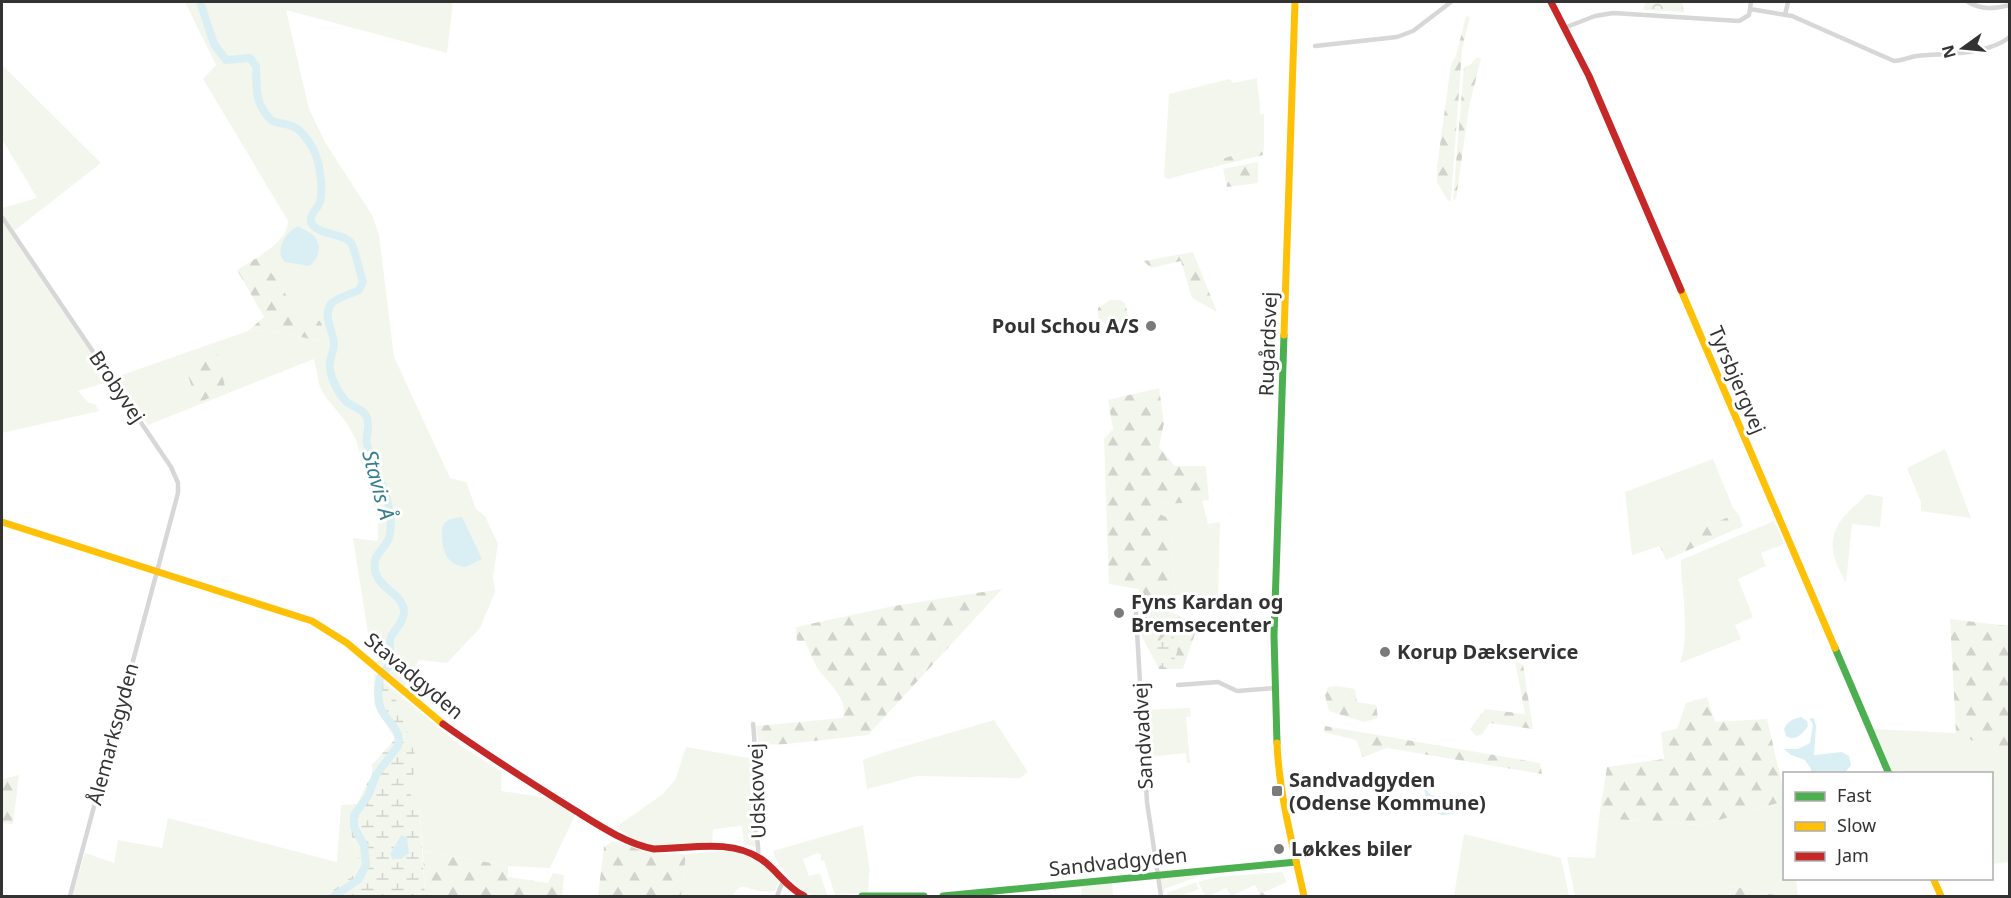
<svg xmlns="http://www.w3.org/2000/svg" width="2011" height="898" font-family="'Noto Sans',sans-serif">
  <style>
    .green { fill: #f3f6ed }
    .forest { fill: url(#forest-firs) }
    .wetland { fill: url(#wetland-marsh); fill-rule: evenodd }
    .park { fill: url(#park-crowns) }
    .water { fill: #daeff3 }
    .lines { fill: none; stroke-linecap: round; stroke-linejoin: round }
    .river { stroke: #daeff3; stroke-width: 8 }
    .street { stroke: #d7d7d7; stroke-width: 4.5 }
    .fast { stroke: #4caf50; stroke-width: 7 }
    .slow { stroke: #ffc107; stroke-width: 7 }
    .jam { stroke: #c62828; stroke-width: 7 }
    .poi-dot { fill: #7a7a7a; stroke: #fff; stroke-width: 2 }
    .labels { text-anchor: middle; stroke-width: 6; stroke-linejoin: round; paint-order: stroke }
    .poi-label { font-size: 20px; font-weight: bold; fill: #333; stroke: #fff; text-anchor: start }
    .street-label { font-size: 20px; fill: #333; stroke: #fff }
    .water-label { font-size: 21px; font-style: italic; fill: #367f8e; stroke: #fff }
  </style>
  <defs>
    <pattern id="forest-firs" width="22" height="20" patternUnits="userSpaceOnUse" patternTransform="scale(1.5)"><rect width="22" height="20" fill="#f3f6ed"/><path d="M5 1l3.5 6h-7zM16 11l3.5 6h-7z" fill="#d1d3cc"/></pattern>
    <pattern id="wetland-marsh" width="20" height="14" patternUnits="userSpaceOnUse" patternTransform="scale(1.5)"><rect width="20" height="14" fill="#f3f6ed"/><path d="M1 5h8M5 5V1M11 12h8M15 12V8" fill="none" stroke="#d1d3cc"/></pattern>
    <pattern id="park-crowns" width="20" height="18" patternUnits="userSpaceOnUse" patternTransform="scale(1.5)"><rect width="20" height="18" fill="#f3f6ed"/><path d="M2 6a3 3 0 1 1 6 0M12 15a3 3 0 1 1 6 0" fill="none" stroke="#d1d3cc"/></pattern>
  </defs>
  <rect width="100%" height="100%" fill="#fff"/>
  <!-- green -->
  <path class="green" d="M185 2H453L447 53 286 10 309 109 325 142 372 215 379 235 394 357 450 478 466 482 476 509 485 516 498 544 493 576 495 592 480 628 447 663 419 660 404 687 376 661 384 657 383 646H370L353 538 378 541V522L356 440 346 422 324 395 319 384 314 359 148 425 113 378 248 331 267 330 325 342 303 320 260 256C273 246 287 238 288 221L203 79 216 65Z
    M2 65 101 163 14 231 2 212V208L37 198 2 139Z
    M1257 78C1258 91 1260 101 1260 114H1264V145L1216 161 1209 168 1168 179 1164 177 1169 94 1230 79 1233 83Z
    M2 221 110 381 78 391 89 403 95 404 99 411 2 433Z
    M1945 449 1971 518 1921 511V502L1907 468Z
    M1713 459 1733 508 1738 513 1660 546 1632 555 1625 492Z
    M1867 494 1883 497 1880 527 1852 524 1846 583C1831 555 1824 536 1850 510 1855 505 1862 500 1867 494Z
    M1202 500 1208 524 1220 522 1218 597 1175 595 1170 520 1150 510 1161 502 1170 504Z
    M1774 521 1784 544 1761 553 1766 566 1738 579 1753 617 1735 625 1741 639 1680 663C1691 631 1681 592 1681 560Z
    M392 689 460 745 497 769 502 771 501 791 556 799 576 813 550 868 508 866 423 851 420 813 405 785Z
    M1190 708 1191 716 1186 717 1190 763H1187L1186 753 1147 757 1145 710Z
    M994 720 1028 772 1020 778 917 776 867 789 863 760 885 752Z
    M1872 729 1956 733 2009 757V862L1992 864V774L1891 773Z
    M686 747 754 759 750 805 757 848 744 844 742 826 713 829 712 843C687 845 659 850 636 840 629 837 622 831 616 827L663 794 675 780Z
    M1784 801V878L1796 879 1798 896H1780L1732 886 1729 896H1575L1567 857 1595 858 1599 818 1702 825Z
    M358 804 348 822 360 866 354 875 325 896H72L85 853 114 863 118 840 162 848 168 818 337 862 341 805Z
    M863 825 870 872 869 873 868 893 835 895 824 860 821 861V855L818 853 803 859 809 876 820 873 827 895C807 897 803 893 791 879 782 868 777 865 773 851Z
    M1464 834 1561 858 1569 896H1454Z
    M722 851C745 852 765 862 779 881L775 891C770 891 764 892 759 891 747 889 740 881 733 896H681L686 854Z
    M1211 872 1164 889V896L1161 883 1162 877Z
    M1282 872 1287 882 1260 894 1255 885 1231 896 1226 888 1209 896H1205L1198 882 1216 877Z
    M1112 882 1113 896H1081L1082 886Z
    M1196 882 1199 889 1181 896H1168L1167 893Z"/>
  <!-- forest -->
  <path class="forest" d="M1466 16 1470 17 1462 50 1451 200 1448 201 1437 182V167L1451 65 1456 56Z
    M1476 58H1481L1469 107 1456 199 1453 200 1464 67 1470 65Z
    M1264 145 1263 155 1209 168 1216 161Z
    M1258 162V183L1227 187 1223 169Z
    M1193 252 1217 312 1192 298 1181 261 1151 268 1144 261Z
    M260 256 303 320 320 321 324 330 325 342 267 330 248 331 264 317 237 270Z
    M1110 300H1120L1125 303 1129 320 1125 325 1110 329 1098 318V308Z
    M216 347 226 391 197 403 184 363 188 359Z
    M1159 388 1164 423 1159 447 1175 466H1206L1209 500 1170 504 1161 502 1151 510 1170 519 1175 595 1166 599 1170 611 1198 625 1183 669H1159L1142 637 1139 589 1109 584 1104 439 1113 429 1108 400Z
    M1738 513 1743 526 1666 560 1660 546Z
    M1002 589 868 735 786 744 759 745 756 726 843 718C849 696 824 681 815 664 811 656 808 648 805 641H797L796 627 894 606Z
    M1950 619 2009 626V757L1956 733Z
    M1515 661 1523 665 1533 729 1490 723 1482 734 1476 736 1470 729 1485 709 1525 714Z
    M1337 686 1355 689 1357 702 1376 705 1378 718 1364 722 1329 711 1325 695 1328 687Z
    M1707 697 1715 722 1767 719 1784 792V801L1702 825 1599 818 1607 767 1664 759 1661 732 1677 729 1686 703Z
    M1325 726 1540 763 1542 774 1387 748 1363 757 1356 740 1324 732Z
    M19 775 13 824 2 823V779Z
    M613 841 650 853 686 854 681 896H598L604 847Z
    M423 851 508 866V877L548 883 553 873 564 875 562 896H425Z
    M1731 886 1780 896H1730Z"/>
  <!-- wetland -->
  <path class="wetland" d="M1166 634 1172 635C1181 647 1178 658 1167 668L1161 666 1155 656 1160 640Z
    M374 673 392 689 419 766 406 785 420 813 425 896H325L354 875 360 866 348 822 372 774V765L395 739 374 704ZM399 838 409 852 392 859 390 854Z"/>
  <!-- park -->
  <path class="park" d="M1646 2H1682L1684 12 1643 10Z"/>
  <!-- water -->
  <path class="water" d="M298 226C302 229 308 231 312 234 323 243 320 259 309 266L285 262C273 251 286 232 298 226Z
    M462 517 482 559 466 567C449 566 443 554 442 538 442 533 441 528 444 524 448 518 456 518 462 517Z
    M1801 717 1807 721 1808 726C1802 734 1796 742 1786 736L1784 729C1787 722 1794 718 1801 717Z
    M1814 718 1816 726 1814 755 1842 752 1849 756 1851 765 1845 773H1811V769L1805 760 1791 755 1784 749H1798L1810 743 1813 724 1809 719Z
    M1424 788 1431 795 1445 797 1454 804 1453 813C1444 816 1440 816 1433 810V801L1426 798Z
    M401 835 407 838 409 853 401 859H392L390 854Z"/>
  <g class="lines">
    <!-- river -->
    <path class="river" d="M200 2 214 44 226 60 250 58 256 66C257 77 255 96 261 106 274 130 278 119 294 127 303 131 313 147 316 156 320 165 323 192 320 202 318 208 309 215 311 222 316 235 344 233 351 243 355 249 360 273 363 282L359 290C351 294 336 298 331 304 322 316 334 332 334 344 334 350 331 356 330 362 328 373 337 391 344 399 351 409 367 407 368 423 369 430 365 439 367 445 376 472 394 503 390 533 389 549 369 552 376 574 381 590 405 595 404 613 403 623 395 629 391 637 388 644 391 652 390 660 390 668 382 672 380 679 378 685 378 696 379 702 381 720 403 726 398 746L376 775 368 796 354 815V827L364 845 366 865 358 880 334 896"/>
    <!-- street -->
    <path class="street" d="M1968 2C1982 10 1994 9 2010 5
      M1750 9 1792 16 1894 61C1902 61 1909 57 1917 56 1947 53 1985 56 2010 37
      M1785 15 1788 2
      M1564 28 1595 16 1613 13 1739 21 1749 15 1751 2
      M1315 46 1397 37 1413 31 1451 2
      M2 217 171 467 178 483V493L70 896
      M1135 597 1147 802 1161 896
      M1178 685 1218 682 1237 691 1275 688
      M753 724C757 753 753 781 753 810 753 826 760 841 758 857
      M1262 895 1263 896
      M777 896 783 881"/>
    <!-- fast -->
    <path class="fast" d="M1835 648 1889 774
      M1277 743 1274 636 1284 335
      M862 896H924
      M943 896 1296 862"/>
    <!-- slow -->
    <path class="slow" d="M1681 290 1835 648
      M1284 335 1295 2
      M2 522 312 621 347 643 443 724
      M1277 743C1279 794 1293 846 1304 896
      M1933 878 1941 896"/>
    <!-- jam -->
    <path class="jam" d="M1551 2 1589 76 1681 290
      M443 724C485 754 528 781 571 808 597 824 624 843 654 849 689 849 730 838 761 859 777 870 786 887 804 896"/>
  </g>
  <!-- markers -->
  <g class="poi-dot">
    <circle cx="1151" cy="326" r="6"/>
    <circle cx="1119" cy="613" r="6"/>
    <circle cx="1385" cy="652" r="6"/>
    <rect x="1271" y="785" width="12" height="12" rx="3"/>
    <circle cx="1279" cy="849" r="6"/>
  </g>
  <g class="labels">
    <!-- poi labels -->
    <g class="poi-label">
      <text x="1139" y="333" text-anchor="end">Poul Schou A/S</text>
      <text x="1131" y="609">Fyns Kardan og<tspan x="1131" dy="23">Bremsecenter</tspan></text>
      <text x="1397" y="659">Korup Dækservice</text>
      <text x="1289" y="787">Sandvadgyden<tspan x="1289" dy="23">(Odense Kommune)</tspan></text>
      <text x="1291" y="856">Løkkes biler</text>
    </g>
    <!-- street labels -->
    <g class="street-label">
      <text transform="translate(1268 344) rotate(-88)" y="7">Rugårdsvej</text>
      <text transform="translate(1737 380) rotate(67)" y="7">Tyrsbjergvej</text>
      <text transform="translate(117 387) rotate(56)" y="7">Brobyvej</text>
      <text transform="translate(414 676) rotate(40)" y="7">Stavadgyden</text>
      <text transform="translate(113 734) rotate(-75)" y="7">Ålemarksgyden</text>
      <text transform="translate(1143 736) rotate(-93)" y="7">Sandvadvej</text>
      <text transform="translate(757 791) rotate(-92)" y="7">Udskovvej</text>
      <text transform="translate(1118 862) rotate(-6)" y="7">Sandvadgyden</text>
    </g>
    <!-- water labels -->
    <g class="water-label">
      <text transform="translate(378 485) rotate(75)" y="7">Stavis Å</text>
    </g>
  </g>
  <!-- border -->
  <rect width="2011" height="898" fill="none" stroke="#333333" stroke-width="6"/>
  <!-- legend -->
  <rect x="1783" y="772" width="210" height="108" fill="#ffffff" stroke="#adadad" stroke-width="1.5"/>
  <rect x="1795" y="792" width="30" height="9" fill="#4caf50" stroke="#adadad" stroke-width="1.5"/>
  <text x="1837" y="802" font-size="18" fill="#333333">Fast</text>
  <rect x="1795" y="822" width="30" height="9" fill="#ffc107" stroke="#adadad" stroke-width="1.5"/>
  <text x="1837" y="832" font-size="18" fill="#333333">Slow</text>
  <rect x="1795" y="852" width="30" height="9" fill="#c62828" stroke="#adadad" stroke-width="1.5"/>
  <text x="1837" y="862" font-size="18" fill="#333333">Jam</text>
  <!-- north arrow -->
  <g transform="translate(1963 48) rotate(255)" stroke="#ffffff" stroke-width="4.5" paint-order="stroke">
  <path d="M0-4.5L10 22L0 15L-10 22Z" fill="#333333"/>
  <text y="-9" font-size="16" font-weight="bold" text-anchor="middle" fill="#333333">N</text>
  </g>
</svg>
